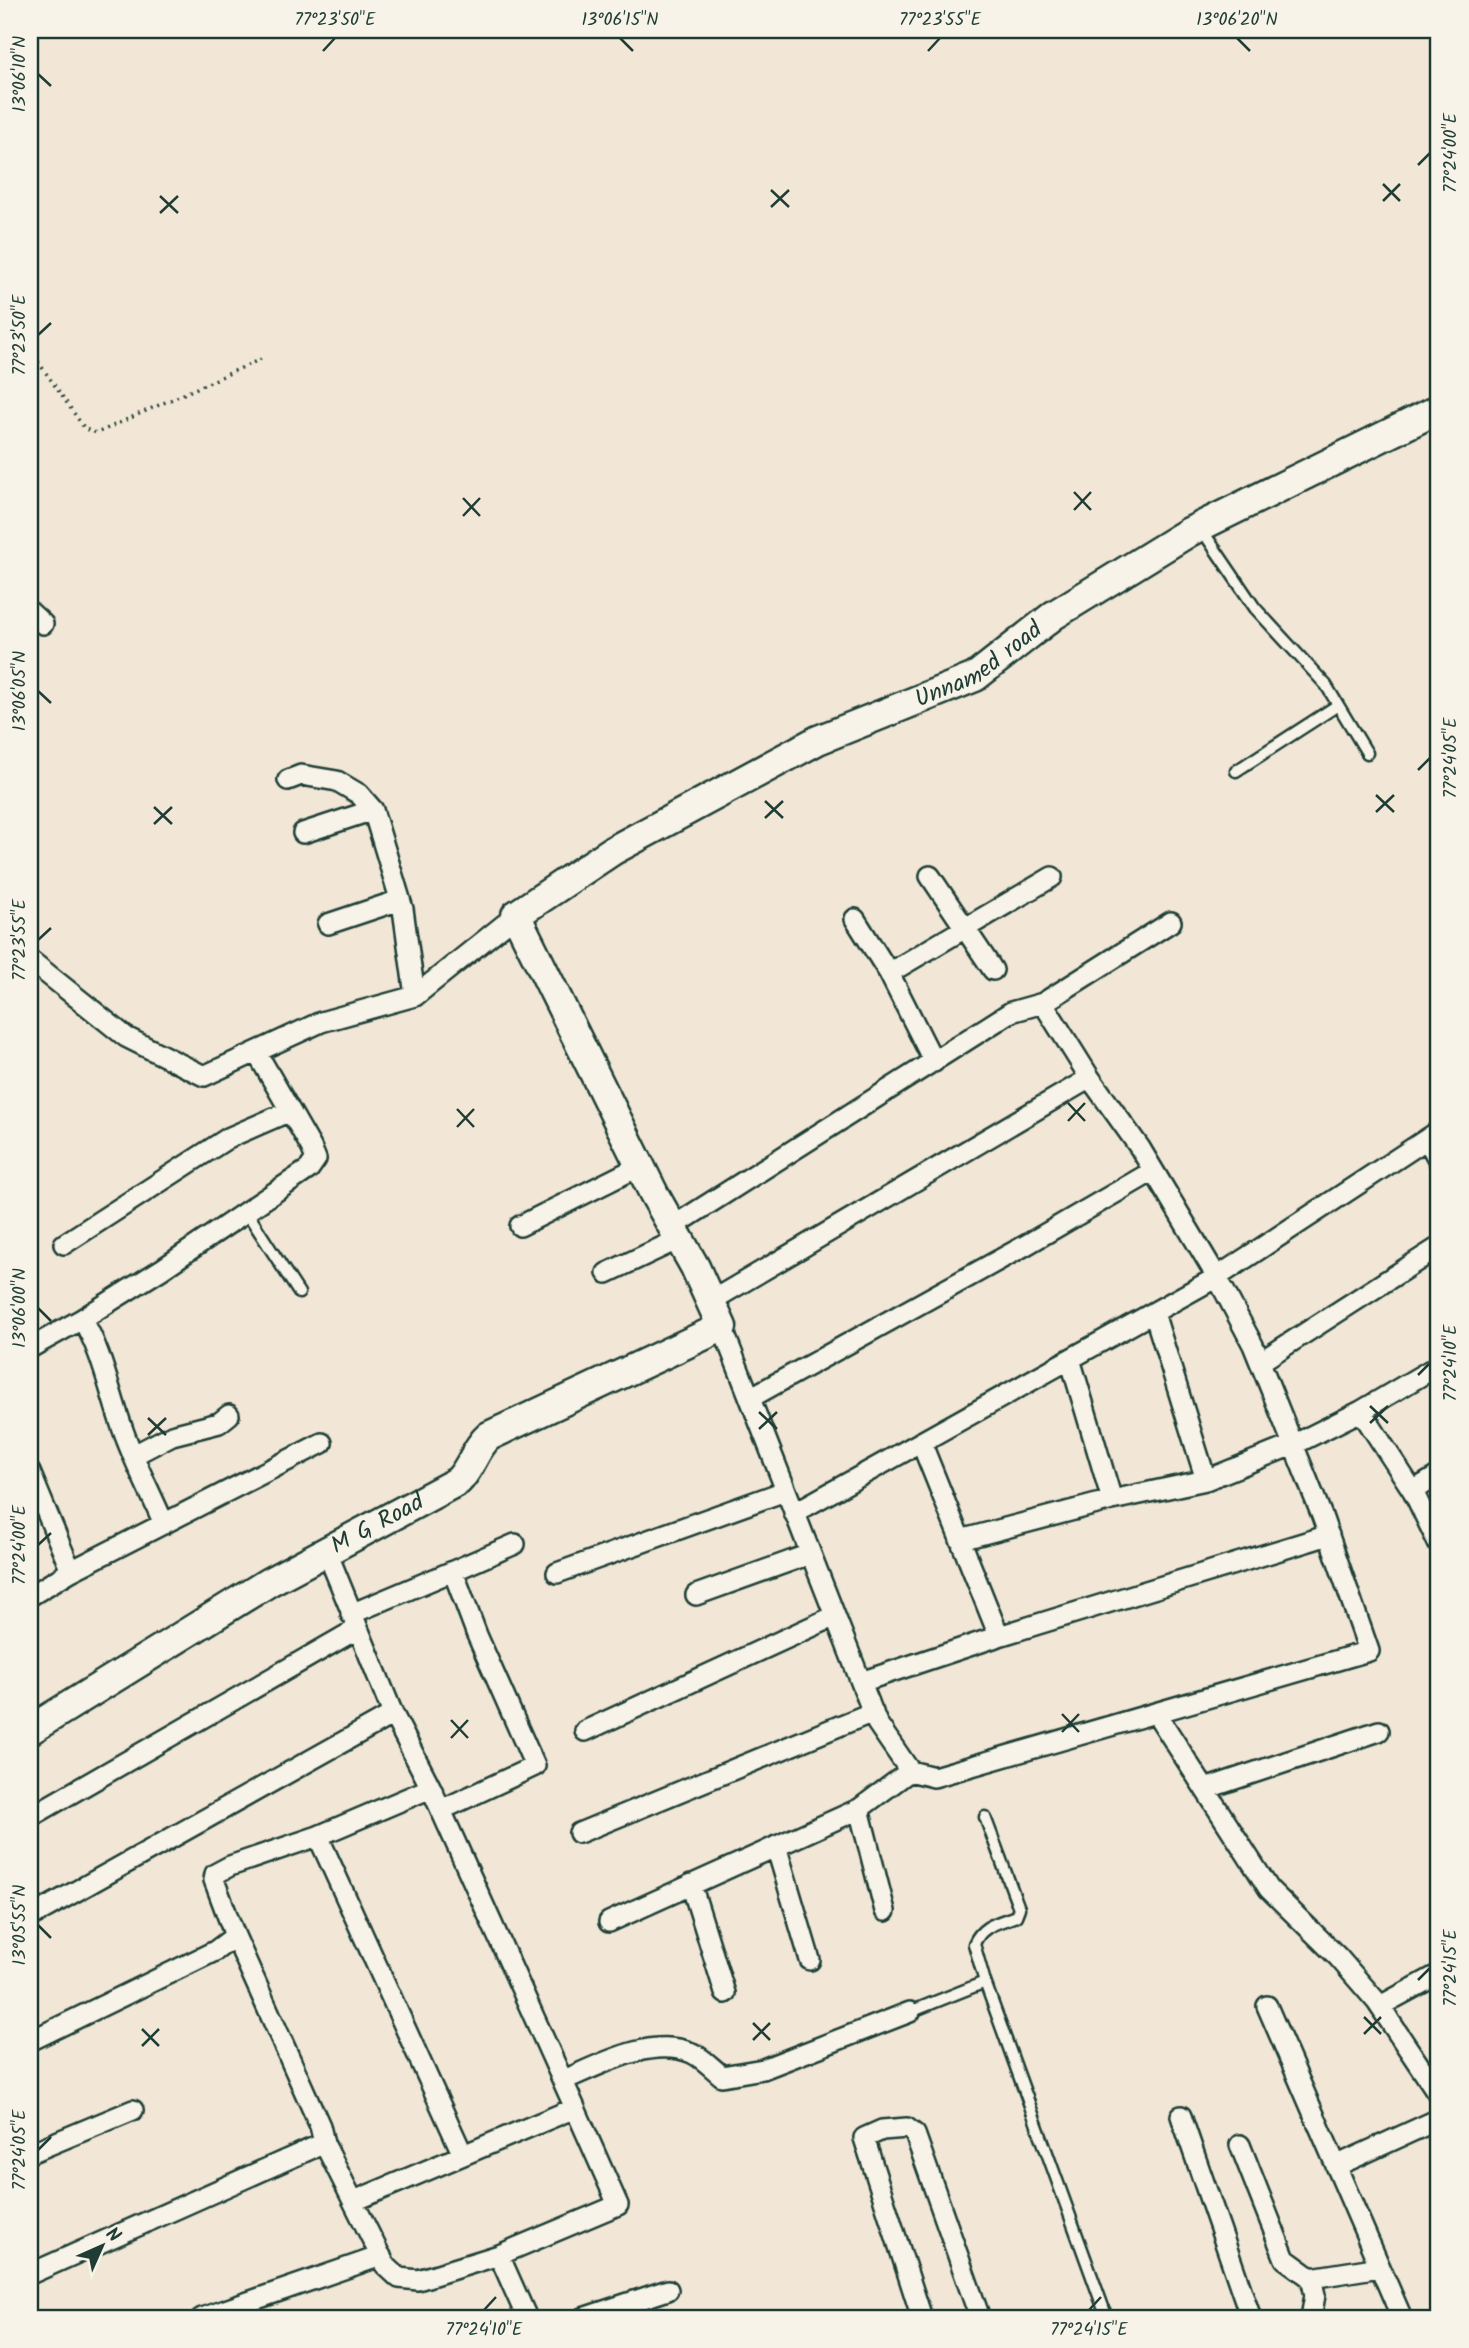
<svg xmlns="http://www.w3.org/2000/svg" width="1469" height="2348" viewBox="0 0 1469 2348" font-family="Kalam,sans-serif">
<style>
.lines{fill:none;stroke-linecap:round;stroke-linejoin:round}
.lane-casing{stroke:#1f3d34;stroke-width:15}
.street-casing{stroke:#1f3d34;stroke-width:24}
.secondary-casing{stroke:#1f3d34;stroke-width:33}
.path{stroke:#1f3d34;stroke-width:3.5;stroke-dasharray:2 5;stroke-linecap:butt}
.lane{stroke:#f7f3e8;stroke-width:10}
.street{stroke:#f7f3e8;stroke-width:19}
.secondary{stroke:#f7f3e8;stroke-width:28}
.ticks{fill:none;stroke:#1f3d34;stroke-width:2.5}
.labels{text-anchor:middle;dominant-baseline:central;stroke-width:5;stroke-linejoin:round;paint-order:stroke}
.street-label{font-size:24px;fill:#1f3d34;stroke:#f7f3e8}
.neatline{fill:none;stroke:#1f3d34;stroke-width:2.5}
.ticks-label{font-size:18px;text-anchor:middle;fill:#1f3d34}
</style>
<rect width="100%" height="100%" fill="#f2e7d7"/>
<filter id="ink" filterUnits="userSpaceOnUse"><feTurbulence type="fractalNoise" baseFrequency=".0143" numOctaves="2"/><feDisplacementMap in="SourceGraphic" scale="14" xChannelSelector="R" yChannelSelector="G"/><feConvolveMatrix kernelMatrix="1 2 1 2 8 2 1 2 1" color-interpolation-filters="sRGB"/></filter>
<g filter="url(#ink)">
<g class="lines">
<!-- lane casing -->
<g class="lane-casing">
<path id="lane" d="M 1202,530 L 1255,608 L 1326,685 L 1367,753
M 1236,771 L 1338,705
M 246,1211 L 299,1293
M 985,1817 L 1019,1908 L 1016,1916 C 998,1923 982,1925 974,1944 L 985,1982
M 910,2012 L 985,1982 L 1107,2318"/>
</g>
<!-- street casing -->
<g class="street-casing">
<path id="street" d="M 30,612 L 43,624
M 288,780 L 301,775 L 337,781 L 359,794 L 373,810 L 403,909 L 415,996
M 303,833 L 373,810
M 930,876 L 993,970
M 855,919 L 889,973 L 934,1062
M 328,924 L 400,900
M 30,960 L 126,1037 L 204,1076 L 321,1022 L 415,996 L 516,915
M 889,973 L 1052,877
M 1043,1003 L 1171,922
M 1427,1139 L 1439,1161
M 520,1226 L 640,1166
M 672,1227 L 1011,1012 L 1043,1003 L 1090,1078 L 1140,1148 L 1217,1277 L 1253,1345 L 1322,1516 L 1369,1651 L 934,1777 L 910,1771 L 877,1723 L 722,1327
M 64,1244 L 228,1138 L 290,1111
M 607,1273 L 679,1239
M 711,1301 L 1090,1078
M 1154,1313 L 1206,1480
M 82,1319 C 102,1351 110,1394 123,1430 C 134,1462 151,1493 164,1524
M 30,1348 L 82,1319 L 162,1269 L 309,1169 L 316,1159 L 311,1147 L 257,1053
M 1070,1359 L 1112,1500
M 1260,1362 L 1439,1247
M 1439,1365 L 1361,1411 L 1413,1491 L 1439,1545
M 750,1398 L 1026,1245 L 1153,1171
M 921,1442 L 999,1636
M 134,1455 L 172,1435 L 219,1423 L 229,1415
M 30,1472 L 71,1571
M 1413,1491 L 1439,1475
M 794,1513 L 1217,1277 L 1439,1131
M 960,1540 L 1112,1500 L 1206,1480 L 1295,1444 L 1361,1411
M 327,1552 L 393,1714 L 431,1788 L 575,2108 L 354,2201
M 453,1571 L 515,1544
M 557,1573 L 785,1491
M 696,1595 L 810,1554
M 30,1596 L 71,1571 L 322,1443
M 351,1614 L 453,1571 L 477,1635 L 535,1766 L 441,1810
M 861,1682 L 999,1636 L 1329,1535
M 1156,1713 L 1269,1889 L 1338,1957 L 1377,2002 L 1439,2095
M 585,1731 L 835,1616
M 431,1788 L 318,1836 L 230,1866 L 215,1874 L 214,1880 L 235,1936 L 320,2126 L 324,2143 L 385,2265 L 399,2278 L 418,2280 L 499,2255 L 527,2318
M 1205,1789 L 1379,1731
M 859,1809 L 885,1911
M 30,1817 L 357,1629
M 579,1833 L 873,1712
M 318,1836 L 463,2155
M 776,1846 L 810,1960
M 691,1884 L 725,1993
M 30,1917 L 393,1714
M 609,1922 L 859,1809 L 910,1771
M 1267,2006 L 1402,2318
M 1380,2006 L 1439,1974
M 30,2041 L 215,1951 L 235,1936
M 564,2080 C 601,2064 652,2036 692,2053 C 703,2058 713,2069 722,2076 L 763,2069 L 910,2012
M 1181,2116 L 1251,2318
M 1240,2145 L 1285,2259 L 1311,2278 L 1315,2295 L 1311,2318
M 30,2153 L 133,2110
M 1336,2166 L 1439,2119
M 499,2255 L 618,2205 L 575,2108
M 30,2274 L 324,2143
M 1311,2278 L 1380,2267
M 202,2318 L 381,2256
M 583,2318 L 668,2290
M 922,2318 L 864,2138 L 882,2130 L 907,2128 L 915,2134 L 980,2318"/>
</g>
<!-- secondary casing -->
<g class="secondary-casing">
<g id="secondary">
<path id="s1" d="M 30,1730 L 269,1582 L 458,1481 C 472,1467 475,1448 489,1436 L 722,1327 L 695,1267 L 654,1194 L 516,915 L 612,851 L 818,740 L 975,677 L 1054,615 L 1189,532 L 1439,409"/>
</g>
</g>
<!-- path -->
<path class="path" d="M 30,350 L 85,429 L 97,433 L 261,359"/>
<!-- lane -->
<use href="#lane" class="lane"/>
<!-- street -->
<use href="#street" class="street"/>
<!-- secondary -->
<use href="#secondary" class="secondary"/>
</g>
</g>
<!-- ticks -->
<path class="ticks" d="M 620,38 L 633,51M 1237,38 L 1250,51M 323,51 L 335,38M 928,51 L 940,38M 38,74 L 51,86M 1418,165 L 1430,153M 1383,184 L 1400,201M 771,190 L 789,207M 160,196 L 178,213M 1383,201 L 1400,184M 771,207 L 789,190M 160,213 L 178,196M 38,335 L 51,323M 1074,492 L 1091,510M 463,498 L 480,516M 1074,510 L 1091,492M 463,516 L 480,498M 38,691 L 51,703M 1418,770 L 1430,758M 1376,795 L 1394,812M 765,801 L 783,818M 154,807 L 172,824M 1376,812 L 1394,795M 765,818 L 783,801M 154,824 L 172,807M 38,940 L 51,928M 1068,1103 L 1085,1121M 457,1109 L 474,1127M 1068,1121 L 1085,1103M 457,1127 L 474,1109M 38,1308 L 51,1321M 1418,1375 L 1430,1363M 1370,1406 L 1388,1423M 759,1412 L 777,1429M 148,1418 L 166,1435M 1370,1423 L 1388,1406M 759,1429 L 777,1412M 148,1435 L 166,1418M 38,1545 L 51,1533M 1062,1714 L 1079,1732M 451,1720 L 468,1738M 1062,1732 L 1079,1714M 451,1738 L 468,1720M 38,1925 L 51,1938M 1418,1980 L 1430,1968M 1364,2017 L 1381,2034M 753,2023 L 770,2040M 142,2029 L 159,2046M 1364,2034 L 1381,2017M 753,2040 L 770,2023M 142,2046 L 159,2029M 38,2150 L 51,2137M 484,2310 L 496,2297M 1089,2310 L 1101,2297"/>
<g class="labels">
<!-- street labels -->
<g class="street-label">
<text stroke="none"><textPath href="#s1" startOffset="1796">Unnamed road</textPath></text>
<text stroke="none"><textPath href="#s1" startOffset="404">M G Road</textPath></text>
</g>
</g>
<!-- margin -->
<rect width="1469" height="2348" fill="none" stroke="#f7f3e8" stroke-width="77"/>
<!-- north arrow -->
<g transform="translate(102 2246) rotate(45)" stroke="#f7f3e8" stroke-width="5" paint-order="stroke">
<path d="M0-5L12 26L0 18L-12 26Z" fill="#1f3d34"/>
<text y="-10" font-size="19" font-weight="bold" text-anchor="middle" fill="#1f3d34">N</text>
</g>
<rect x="38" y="38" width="1392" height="2272" class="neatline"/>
<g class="ticks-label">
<text x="335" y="25">77°23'50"E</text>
<text x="620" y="25">13°06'15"N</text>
<text x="940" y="25">77°23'55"E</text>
<text x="1237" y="25">13°06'20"N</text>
<text transform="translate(19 74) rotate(-90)" y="6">13°06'10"N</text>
<text transform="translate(1450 153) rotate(-90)" y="6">77°24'00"E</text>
<text transform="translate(19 335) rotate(-90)" y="6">77°23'50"E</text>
<text transform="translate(19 691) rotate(-90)" y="6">13°06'05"N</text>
<text transform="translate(1450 758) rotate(-90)" y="6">77°24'05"E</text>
<text transform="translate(19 940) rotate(-90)" y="6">77°23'55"E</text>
<text transform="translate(19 1308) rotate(-90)" y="6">13°06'00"N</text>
<text transform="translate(1450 1363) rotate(-90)" y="6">77°24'10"E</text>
<text transform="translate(19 1545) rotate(-90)" y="6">77°24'00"E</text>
<text transform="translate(19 1925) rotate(-90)" y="6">13°05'55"N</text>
<text transform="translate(1450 1968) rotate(-90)" y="6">77°24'15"E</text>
<text transform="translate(19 2150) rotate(-90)" y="6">77°24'05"E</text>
<text x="484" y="2335">77°24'10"E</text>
<text x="1089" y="2335">77°24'15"E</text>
</g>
</svg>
